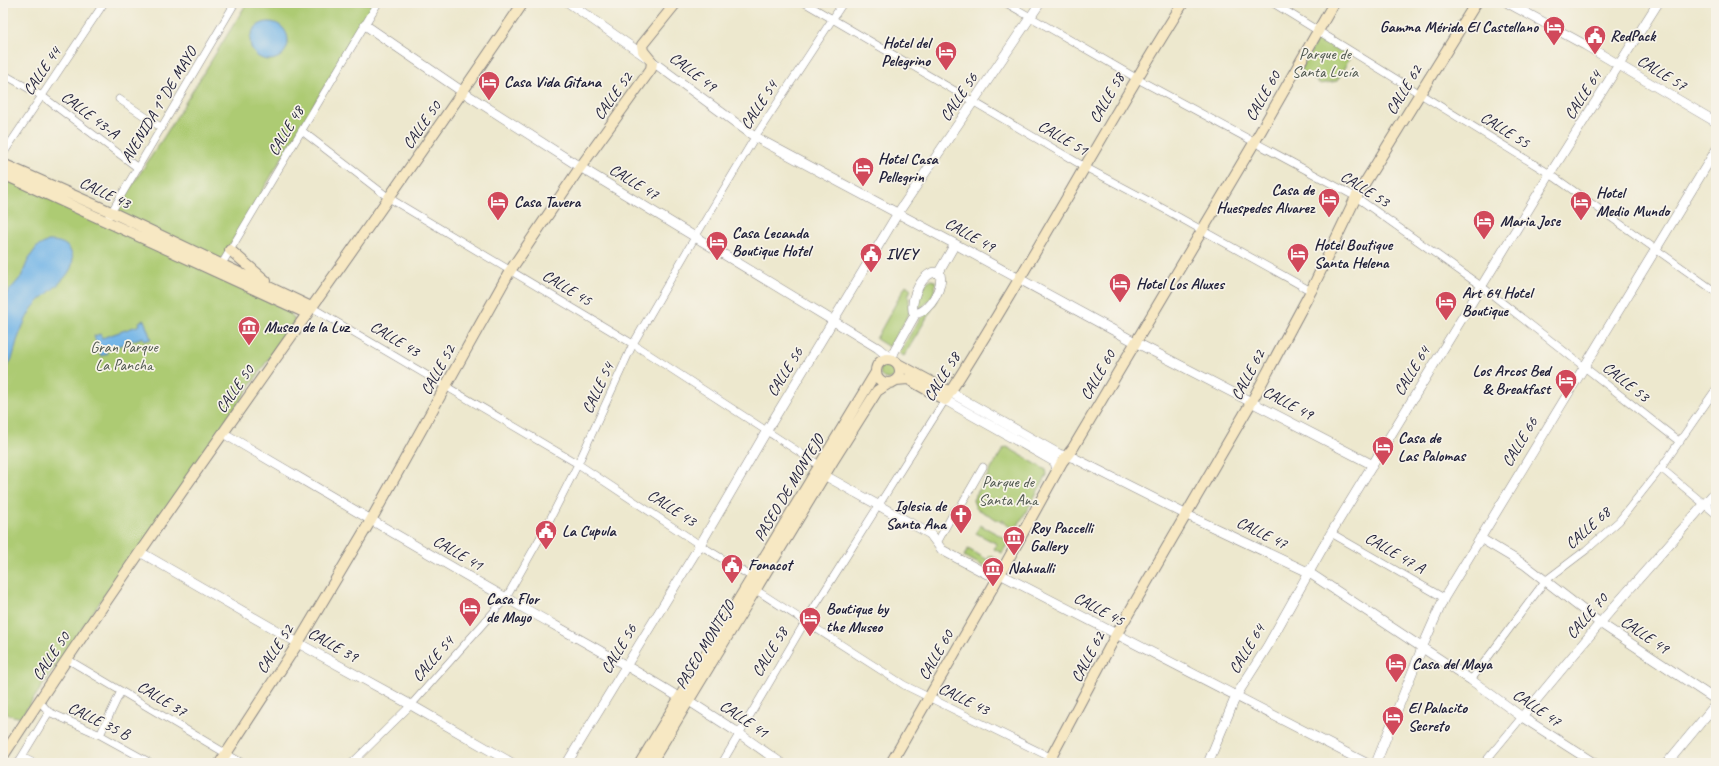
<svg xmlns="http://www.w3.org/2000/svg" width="1719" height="766" viewBox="0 0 1719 766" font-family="Caveat,sans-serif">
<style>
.green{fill:#adcb73;stroke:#687657}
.water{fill:#71b4e7;stroke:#4a6b91}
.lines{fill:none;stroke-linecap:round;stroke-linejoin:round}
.minor-casing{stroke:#888584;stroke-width:8}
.tertiary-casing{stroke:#888584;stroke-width:10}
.secondary-casing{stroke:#888584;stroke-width:12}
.minor{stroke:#fff;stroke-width:7}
.tertiary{stroke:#fff;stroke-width:9}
.secondary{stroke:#f7e8c3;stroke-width:10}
.labels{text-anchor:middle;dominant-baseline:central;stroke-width:3.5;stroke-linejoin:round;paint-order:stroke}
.poi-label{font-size:16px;font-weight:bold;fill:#22223b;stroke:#f7f3e8;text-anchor:start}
.park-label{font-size:16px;fill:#4c554c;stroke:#f7f3e8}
.street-label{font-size:16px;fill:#22223b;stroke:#f7f3e8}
</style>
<rect width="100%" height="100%" fill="#f7f3e8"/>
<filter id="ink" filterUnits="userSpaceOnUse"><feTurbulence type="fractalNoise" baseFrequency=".025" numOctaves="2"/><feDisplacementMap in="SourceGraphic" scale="8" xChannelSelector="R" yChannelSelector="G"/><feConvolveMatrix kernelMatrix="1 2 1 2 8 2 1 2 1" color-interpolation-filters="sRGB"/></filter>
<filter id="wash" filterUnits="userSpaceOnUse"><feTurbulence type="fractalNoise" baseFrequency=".012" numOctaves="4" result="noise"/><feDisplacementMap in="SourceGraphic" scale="16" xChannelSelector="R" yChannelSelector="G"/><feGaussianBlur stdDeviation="0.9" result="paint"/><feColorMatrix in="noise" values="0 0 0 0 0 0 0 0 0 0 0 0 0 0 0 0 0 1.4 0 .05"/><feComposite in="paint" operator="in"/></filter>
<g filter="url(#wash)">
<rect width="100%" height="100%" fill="#ede8ce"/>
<!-- green -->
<path class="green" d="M 247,3 L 374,3 L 213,274 L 289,311 L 295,320 L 124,571 L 122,570 L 21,717 C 14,717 7,715 3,709 L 3,177 L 106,225 L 164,137 Z
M 1321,39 L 1350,57 L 1337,81 L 1321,84 L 1300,72 L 1317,40 Z
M 930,280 L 935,281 C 938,290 929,302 922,307 L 918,307 C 915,298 922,285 930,280 Z
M 906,285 L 911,289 L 908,297 L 909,298 L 909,314 L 889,347 L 876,339 Z
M 938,299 L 904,356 L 899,353 L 919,320 Z
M880 371a8 8 0 1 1 16 0a8 8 0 1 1-16 0Z
M 1007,447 L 1046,470 L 1047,475 L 1017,527 L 1013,528 L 1004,523 L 1005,521 L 1002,520 L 1003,523 L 976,508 L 973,500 L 1003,449 Z
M 980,525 L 1007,539 L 1008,543 L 1002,553 L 994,549 L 997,544 L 976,533 Z
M 968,549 L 988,560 L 990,555 L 998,560 L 993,568 L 990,570 L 964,556 Z"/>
<!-- water -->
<path class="water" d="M250 41a19 19 0 1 1 38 0a19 19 0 1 1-38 0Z
M 48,241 C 57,241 65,242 70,250 C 84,274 42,293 31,310 C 25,320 21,330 17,341 C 13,355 14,360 3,371 L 3,298 L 21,277 L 29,258 L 37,247 Z
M 144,320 L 151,339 L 144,341 L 143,337 L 106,350 L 107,354 L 101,356 L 94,336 L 100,334 L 102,338 L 140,325 L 139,322 Z"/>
</g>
<g filter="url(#ink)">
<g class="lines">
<!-- minor casing -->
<g class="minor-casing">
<path id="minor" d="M 805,3 L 1085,167 L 1164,209 L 1311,291
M 1006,3 L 1143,82 L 1356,197 L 1481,286 L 1680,442
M 1273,3 L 1550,174 L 1716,292
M 3,74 L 42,96 L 138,168
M 119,99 L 162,128
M 302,131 L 389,198 L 633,344 L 819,465
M 3,154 L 104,3
M 109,216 L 235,3
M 220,267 L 378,3
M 311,307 L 578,464 L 700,545 L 752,577
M 1661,468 L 1716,514
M 1331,533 L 1444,598
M 937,543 L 955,510 L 960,507 L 983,467
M 756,590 L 904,685 L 1062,763
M 67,659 L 242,763
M 1471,680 L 1545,581 L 1586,550 L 1619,521 L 1661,468 L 1716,389
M 39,701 L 49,712 L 100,735 L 149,762 L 149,763
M 100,735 L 121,691
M 22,757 L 34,763
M 18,763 L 49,712
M 352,763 L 411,705 L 506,598 L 545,529 L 578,464 L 633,344 L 694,239 L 755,137 L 843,3
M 722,763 L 805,622 L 945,400
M 1484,763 L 1522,717"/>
</g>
<!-- tertiary casing -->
<g class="tertiary-casing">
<path id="tertiary" d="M 569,3 L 649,59 L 755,137 L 955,244 L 1135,342 L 1373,465
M 1508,3 L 1585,45 L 1716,122
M 365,25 L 463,92 L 580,167 L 878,348 L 891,359
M 939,272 L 955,244
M 916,313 L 913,311 C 911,298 922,270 939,272
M 916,313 C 929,313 946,284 939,272
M 892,359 L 894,352 L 916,313
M 950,392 L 1059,454 L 1074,458 L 1185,514 L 1308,572 L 1471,680 L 1522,717 L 1594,763
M 945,400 L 1055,462 L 1057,471
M 223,433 C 317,488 411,544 506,598 C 564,631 623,662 680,698
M 824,475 L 930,534 L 942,550 L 987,574 L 1000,574 L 1366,763
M 1480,538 L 1525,565 L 1600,623 L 1716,700
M 140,552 L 298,643 L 411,705 L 512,763
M 689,701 L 734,730 L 781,763
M 1522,717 L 1606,616 L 1716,491
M 567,763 L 700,545 L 766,432 L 898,213 L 1040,3
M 1208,763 L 1236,696 L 1267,647 L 1331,533 L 1550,174 L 1658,3
M 1376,763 L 1422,648 L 1444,598 L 1716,150
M 1667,763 L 1716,704"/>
</g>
<!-- secondary casing -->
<g class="secondary-casing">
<path id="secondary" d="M 3,164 L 111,212 L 311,307
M 3,174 L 306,313
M 230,250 L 266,281
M876 371a12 12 0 1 1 24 0a12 12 0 1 1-24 0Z
M 898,364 L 950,392
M 896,380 L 908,379 L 945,400 C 1029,270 1101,133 1183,3
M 3,756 C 169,500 353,256 523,3
M 220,763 L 298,643 L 371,520 L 510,271 L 579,169 L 651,69 L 652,62 L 643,51 L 642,45 L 676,3
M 640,763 L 876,372
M 651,763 L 833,461 L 877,391 L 889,383
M 891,763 L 994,585 L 1062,462 L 1073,448 L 1254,143 L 1334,3
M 1048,763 L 1116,635 L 1252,401 L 1311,291 L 1356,197 L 1476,3"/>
</g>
<!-- minor -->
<use href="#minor" class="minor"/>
<!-- tertiary -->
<use href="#tertiary" class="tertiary"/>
<!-- secondary -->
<use href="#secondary" class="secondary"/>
</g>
</g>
<!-- icons -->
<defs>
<g id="hotel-pin" transform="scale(1.15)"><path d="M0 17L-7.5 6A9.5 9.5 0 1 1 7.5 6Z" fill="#d1495b" stroke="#f7f3e8"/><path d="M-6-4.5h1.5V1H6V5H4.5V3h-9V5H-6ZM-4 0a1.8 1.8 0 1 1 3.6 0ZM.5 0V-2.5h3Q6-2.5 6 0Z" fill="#fff"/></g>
<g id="civic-pin" transform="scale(1.15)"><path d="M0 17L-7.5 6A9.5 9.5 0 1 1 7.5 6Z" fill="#d1495b" stroke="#f7f3e8"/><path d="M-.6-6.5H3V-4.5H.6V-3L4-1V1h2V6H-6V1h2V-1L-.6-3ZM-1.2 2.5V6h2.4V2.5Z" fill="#fff"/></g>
<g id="museum-pin" transform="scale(1.15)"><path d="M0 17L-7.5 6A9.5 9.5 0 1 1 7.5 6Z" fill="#d1495b" stroke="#f7f3e8"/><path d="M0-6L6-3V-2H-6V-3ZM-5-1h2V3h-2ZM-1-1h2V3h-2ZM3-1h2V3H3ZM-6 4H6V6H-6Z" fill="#fff"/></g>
<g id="church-pin" transform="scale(1.15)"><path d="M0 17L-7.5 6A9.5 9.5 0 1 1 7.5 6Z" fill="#d1495b" stroke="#f7f3e8"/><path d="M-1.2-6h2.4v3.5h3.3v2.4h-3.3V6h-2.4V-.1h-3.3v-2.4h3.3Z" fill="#fff"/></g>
</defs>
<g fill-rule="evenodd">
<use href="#hotel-pin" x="1554" y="27"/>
<use href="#civic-pin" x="1595" y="36"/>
<use href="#hotel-pin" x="946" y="52"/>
<use href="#hotel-pin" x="489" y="82"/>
<use href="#hotel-pin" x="863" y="168"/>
<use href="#hotel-pin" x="1329" y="199"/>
<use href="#hotel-pin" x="498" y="202"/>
<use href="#hotel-pin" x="1581" y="202"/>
<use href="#hotel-pin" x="1484" y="221"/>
<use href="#hotel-pin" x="717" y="242"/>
<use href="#civic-pin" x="871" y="254"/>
<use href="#hotel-pin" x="1298" y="254"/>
<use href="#hotel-pin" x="1120" y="284"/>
<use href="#hotel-pin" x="1446" y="302"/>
<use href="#museum-pin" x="249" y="327"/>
<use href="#hotel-pin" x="1566" y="380"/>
<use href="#hotel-pin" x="1383" y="447"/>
<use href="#church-pin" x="961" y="515"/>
<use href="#civic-pin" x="546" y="531"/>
<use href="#museum-pin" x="1014" y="537"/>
<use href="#civic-pin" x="732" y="565"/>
<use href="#museum-pin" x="993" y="568"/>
<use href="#hotel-pin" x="470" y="608"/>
<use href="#hotel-pin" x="810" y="618"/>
<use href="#hotel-pin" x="1396" y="664"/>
<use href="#hotel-pin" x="1393" y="717"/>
</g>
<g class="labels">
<!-- poi labels -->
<g class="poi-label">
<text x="1538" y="27" text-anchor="end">Gamma Mérida El Castellano</text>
<text x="1610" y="36">RedPack</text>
<text x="930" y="43" text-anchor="end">Hotel del<tspan x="930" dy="18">Pelegrino</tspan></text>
<text x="504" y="82">Casa Vida Gitana</text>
<text x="878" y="159">Hotel Casa<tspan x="878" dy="18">Pellegrin</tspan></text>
<text x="1314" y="190" text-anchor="end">Casa de<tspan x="1314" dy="18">Huespedes Alvarez</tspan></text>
<text x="1596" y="193">Hotel<tspan x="1596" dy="18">Medio Mundo</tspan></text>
<text x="514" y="202">Casa Tavera</text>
<text x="1500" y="221">Maria Jose</text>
<text x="732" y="233">Casa Lecanda<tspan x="732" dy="18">Boutique Hotel</tspan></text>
<text x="1314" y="245">Hotel Boutique<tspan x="1314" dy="18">Santa Helena</tspan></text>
<text x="886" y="254">IVEY</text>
<text x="1136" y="284">Hotel Los Aluxes</text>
<text x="1462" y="293">Art 64 Hotel<tspan x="1462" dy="18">Boutique</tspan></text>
<text x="264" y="327">Museo de la Luz</text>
<text x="1550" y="371" text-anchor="end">Los Arcos Bed<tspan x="1550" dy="18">&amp; Breakfast</tspan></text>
<text x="1398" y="438">Casa de<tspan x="1398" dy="18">Las Palomas</tspan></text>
<text x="946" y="506" text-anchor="end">Iglesia de<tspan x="946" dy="18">Santa Ana</tspan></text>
<text x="1030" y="528">Roy Paccelli<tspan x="1030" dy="18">Gallery</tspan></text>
<text x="562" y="531">La Cupula</text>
<text x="748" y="565">Fonacot</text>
<text x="1008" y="568">Nahualli</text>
<text x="486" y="599">Casa Flor<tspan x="486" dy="18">de Mayo</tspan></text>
<text x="826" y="609">Boutique by<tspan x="826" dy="18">the Museo</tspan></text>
<text x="1412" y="664">Casa del Maya</text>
<text x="1408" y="708">El Palacito<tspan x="1408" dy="18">Secreto</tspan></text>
</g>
<!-- park labels -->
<g class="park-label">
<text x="1325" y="54">Parque de<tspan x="1325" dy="18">Santa Lucía</tspan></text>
<text x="124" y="347">Gran Parque<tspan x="124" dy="18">La Pancha</tspan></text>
<text x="1008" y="482">Parque de<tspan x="1008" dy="18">Santa Ana</tspan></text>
</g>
<!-- street labels -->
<g class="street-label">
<text transform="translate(42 71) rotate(-56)">CALLE 44</text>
<text transform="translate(693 72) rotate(37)">CALLE 49</text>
<text transform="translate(1662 73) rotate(31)">CALLE 57</text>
<text transform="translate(1404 90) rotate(-59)">CALLE 62</text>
<text transform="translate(1583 95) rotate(-57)">CALLE 64</text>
<text transform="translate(613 96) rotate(-54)">CALLE 52</text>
<text transform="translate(1263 96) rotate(-60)">CALLE 60</text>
<text transform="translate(959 97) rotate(-56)">CALLE 56</text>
<text transform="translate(1107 98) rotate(-60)">CALLE 58</text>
<text transform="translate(159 105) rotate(-59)">AVENIDA 1° DE MAYO</text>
<text transform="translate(759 105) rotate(-57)">CALLE 54</text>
<text transform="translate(90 115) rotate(37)">CALLE 43-A</text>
<text transform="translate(422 125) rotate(-55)">CALLE 50</text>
<text transform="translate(1505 130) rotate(32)">CALLE 55</text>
<text transform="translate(286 131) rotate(-59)">CALLE 48</text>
<text transform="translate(1063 138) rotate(30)">CALLE 51</text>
<text transform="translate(634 182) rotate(31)">CALLE 47</text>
<text transform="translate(1365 189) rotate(32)">CALLE 53</text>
<text transform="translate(105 193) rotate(25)">CALLE 43</text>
<text transform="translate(970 235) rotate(29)">CALLE 49</text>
<text transform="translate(567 288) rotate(31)">CALLE 45</text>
<text transform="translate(395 339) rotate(31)">CALLE 43</text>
<text transform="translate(438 370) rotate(-61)">CALLE 52</text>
<text transform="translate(1412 371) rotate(-59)">CALLE 64</text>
<text transform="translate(785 372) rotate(-58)">CALLE 56</text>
<text transform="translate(1098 375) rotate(-60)">CALLE 60</text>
<text transform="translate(1248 375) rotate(-62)">CALLE 62</text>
<text transform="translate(942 377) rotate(-58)">CALLE 58</text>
<text transform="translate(1626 382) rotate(38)">CALLE 53</text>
<text transform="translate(598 388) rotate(-65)">CALLE 54</text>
<text transform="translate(235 389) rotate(-55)">CALLE 50</text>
<text transform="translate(1288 403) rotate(28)">CALLE 49</text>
<text transform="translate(1520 442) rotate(-59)">CALLE 66</text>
<text transform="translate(789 488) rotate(-59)">PASEO DE MONTEJO</text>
<text transform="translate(672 508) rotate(33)">CALLE 43</text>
<text transform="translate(1588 528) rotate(-42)">CALLE 68</text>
<text transform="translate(1262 533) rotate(26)">CALLE 47</text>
<text transform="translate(458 553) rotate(30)">CALLE 41</text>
<text transform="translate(1395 553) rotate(30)">CALLE 47 A</text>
<text transform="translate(1099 609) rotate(28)">CALLE 45</text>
<text transform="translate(1587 616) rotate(-49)">CALLE 70</text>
<text transform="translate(1645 635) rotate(34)">CALLE 49</text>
<text transform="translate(333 645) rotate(29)">CALLE 39</text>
<text transform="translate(705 645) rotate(-59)">PASEO MONTEJO</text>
<text transform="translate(275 649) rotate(-57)">CALLE 52</text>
<text transform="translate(619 649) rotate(-59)">CALLE 56</text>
<text transform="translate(1247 649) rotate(-59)">CALLE 64</text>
<text transform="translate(770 652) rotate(-59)">CALLE 58</text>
<text transform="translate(936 655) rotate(-60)">CALLE 60</text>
<text transform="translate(51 656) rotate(-56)">CALLE 50</text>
<text transform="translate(1088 657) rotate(-62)">CALLE 62</text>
<text transform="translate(433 659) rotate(-49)">CALLE 54</text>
<text transform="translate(162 699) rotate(31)">CALLE 37</text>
<text transform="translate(964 699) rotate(26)">CALLE 43</text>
<text transform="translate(1537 708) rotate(34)">CALLE 47</text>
<text transform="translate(744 719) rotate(34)">CALLE 41</text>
<text transform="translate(99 721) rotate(26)">CALLE 35 B</text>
</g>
</g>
<!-- margin -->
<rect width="1719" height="766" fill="none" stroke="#f7f3e8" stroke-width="16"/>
</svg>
